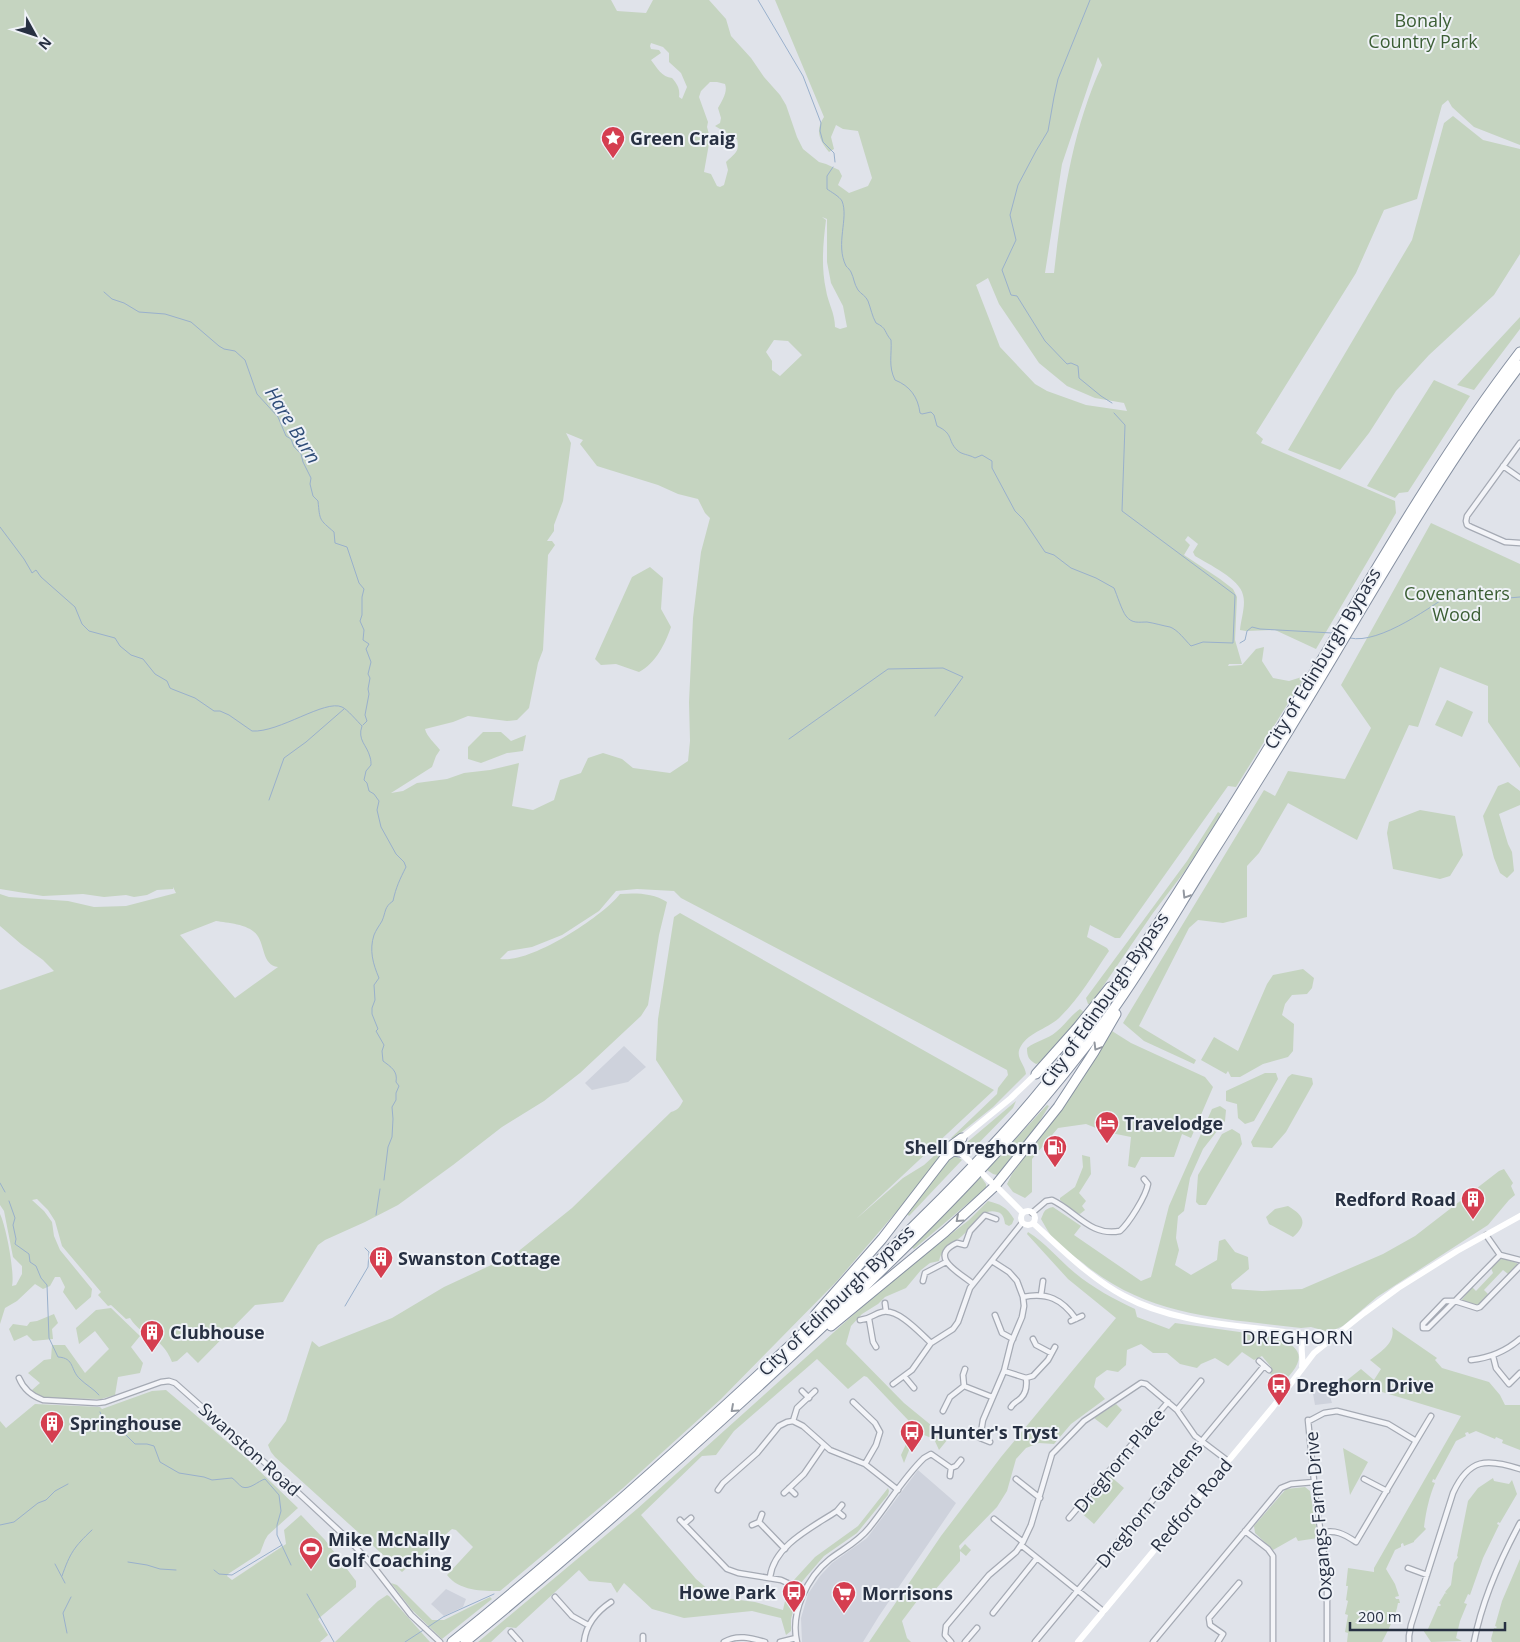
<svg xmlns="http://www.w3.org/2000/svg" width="1520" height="1642" viewBox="0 0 1520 1642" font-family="'Open Sans',sans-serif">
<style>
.built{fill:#ced2dc}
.green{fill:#c5d4c0;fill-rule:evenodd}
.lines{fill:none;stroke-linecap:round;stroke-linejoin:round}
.stream{stroke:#99b0cc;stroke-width:1}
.street-casing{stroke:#a5aab4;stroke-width:7}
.highway-casing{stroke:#8690a1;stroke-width:11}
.street{stroke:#f3f4f8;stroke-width:4.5}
.secondary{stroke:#fff;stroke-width:6}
.highway{stroke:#fff;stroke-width:9}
.secondary-bridge{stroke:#fff;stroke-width:6}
.oneway{stroke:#9398a0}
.labels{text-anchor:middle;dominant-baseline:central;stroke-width:4;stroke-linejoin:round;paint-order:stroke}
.park-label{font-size:18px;fill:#3b5e34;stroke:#eff2f7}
.poi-label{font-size:18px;font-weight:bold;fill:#273042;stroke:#eff2f7;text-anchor:start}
.street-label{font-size:18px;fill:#273042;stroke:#eff2f7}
.water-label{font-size:19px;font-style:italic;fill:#2f4d78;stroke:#eff2f7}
.neighbourhood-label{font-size:19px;letter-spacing:1px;fill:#1a2133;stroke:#eff2f7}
</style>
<rect width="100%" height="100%" fill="#e0e3ea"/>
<!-- built -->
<path class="built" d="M 624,1046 L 646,1067 L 628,1082 L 592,1090 L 585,1083 Z
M 1325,1380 L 1332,1403 L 1315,1405 L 1311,1382 Z
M 918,1470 L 956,1503 L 879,1616 L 863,1642 L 802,1642 L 801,1618 L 808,1594 L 820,1576 L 832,1563 L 867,1538 Z
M 446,1589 L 466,1599 L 463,1607 L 444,1616 L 431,1604 Z"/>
<!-- green -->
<path class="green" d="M 0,0 L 611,0 L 617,11 L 646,13 L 653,0 L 709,0 L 726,19 L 731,36 L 751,58 L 764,77 L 780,95 L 786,105 L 797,137 L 803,149 L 819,162 L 826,164 L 839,170 L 842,176 L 838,185 L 849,193 L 868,186 L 872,178 L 858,131 L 843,129 L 836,125 L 831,137 L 834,149 L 829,152 C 819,140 815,130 824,117 L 775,0 L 1520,0 L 1520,145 L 1474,127 L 1452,107 L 1448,100 L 1442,105 L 1439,116 L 1417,199 L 1384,210 L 1356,273 L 1256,433 L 1263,439 L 1261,443 L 1395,501 L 1396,513 L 1316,649 L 1275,630 L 1246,631 L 1240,630 C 1241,619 1246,605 1243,595 C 1240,579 1208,564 1195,556 L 1193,552 L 1198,544 L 1188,536 L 1185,540 L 1190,545 L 1184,555 L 1220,579 L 1233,589 L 1237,597 L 1235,640 L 1242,664 L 1229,664 L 1228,666 L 1242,665 L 1256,649 L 1264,647 L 1262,661 L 1273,678 L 1289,681 L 1305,676 L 1236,787 L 1228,786 L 1120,938 L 1115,938 L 1090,925 L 1087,937 L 1107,948 L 1109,951 C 1094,973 1080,997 1061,1016 C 1050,1028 1029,1032 1021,1046 C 1014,1057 1025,1064 1026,1074 L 993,1107 L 953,1139 L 951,1138 L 997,1094 L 998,1088 L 1008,1075 L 1007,1070 L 919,1023 L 681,898 L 674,891 L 637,889 L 616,891 L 599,911 L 562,935 L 532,947 L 508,951 L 500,959 C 530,964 602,917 620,894 C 636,893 653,893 667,902 L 659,935 L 648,1005 L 641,1016 L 580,1073 L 544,1101 L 502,1127 L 453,1165 L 398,1205 L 365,1222 L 325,1240 L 318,1245 L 283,1302 L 255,1305 L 198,1363 L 187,1352 L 177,1361 L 172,1362 C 162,1335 143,1339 130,1318 L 126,1319 L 111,1305 L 108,1306 L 98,1295 L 101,1292 L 62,1246 L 55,1221 L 48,1210 L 37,1199 L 32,1200 L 44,1211 L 52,1222 L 54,1236 L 60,1250 L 92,1289 L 91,1297 L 76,1310 L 63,1292 L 65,1287 L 60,1277 L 55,1277 L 50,1286 L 43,1289 L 35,1284 L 17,1301 L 5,1308 L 0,1324 L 0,1214 C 6,1226 15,1273 12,1286 L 16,1285 L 22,1274 L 22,1266 L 13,1257 L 4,1211 L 0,1205 L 0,990 L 54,971 L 43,960 L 21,944 L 0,926 L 0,894 L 9,897 L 68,901 L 94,907 L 126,906 L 176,893 L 173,887 L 173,889 L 157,890 L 147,895 L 134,897 L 126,895 L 104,897 L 83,894 L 43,896 L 0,889 ZM 651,43 L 663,47 L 669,53 L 669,62 L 681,73 L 687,87 L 682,99 L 679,97 C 680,89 678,85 672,78 C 662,77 657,68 651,60 L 661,53 L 659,50 L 651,49 L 650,46 ZM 1098,57 L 1102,65 C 1072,130 1062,202 1054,273 L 1045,273 L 1062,164 ZM 710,82 L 717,82 L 725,84 C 728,92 722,101 718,108 L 721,118 L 720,123 L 715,126 L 737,139 C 740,152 735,153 726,162 L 728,170 L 724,185 L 720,187 L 717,186 L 711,174 L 704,172 L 710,138 L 707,127 L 708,122 L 699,97 L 701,91 ZM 822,217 L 827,219 L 827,262 L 831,283 L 843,306 L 847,327 L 840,329 L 835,327 C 835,313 828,303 826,290 C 821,266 823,244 826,220 ZM 988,278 L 999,304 L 1039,363 L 1067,386 L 1095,398 L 1124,403 L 1127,411 L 1086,405 L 1047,391 L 1035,384 L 1000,347 L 976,285 ZM 774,340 L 788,341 L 802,355 L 780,376 L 772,370 L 772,361 L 766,352 ZM 566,433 L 583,440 L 580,444 L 597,466 L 658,485 L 678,494 L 698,499 L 705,513 L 710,518 L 701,552 L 693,618 L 689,702 L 690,741 L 688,761 L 670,773 L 633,768 L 622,759 L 603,753 L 588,758 L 581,773 L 560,780 L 554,800 L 533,810 L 512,806 L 519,763 L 490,770 L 464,773 L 447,779 L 417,783 L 403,791 L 391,793 L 432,767 L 436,756 L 440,750 C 435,743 427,737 425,729 L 453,722 L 468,716 L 507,721 L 517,720 L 529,708 L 538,663 L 543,650 L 548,555 L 555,545 L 552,541 L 547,541 L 554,531 L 554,525 L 563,501 L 571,443 ZM 216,921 C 228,923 249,924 257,935 C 265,945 262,965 278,967 L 235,998 L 180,935 Z
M 1453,116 L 1483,140 L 1520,149 L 1520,254 L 1494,295 L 1429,355 L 1396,391 L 1369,433 L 1340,470 L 1288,450 L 1412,240 L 1444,123 Z
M 1520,317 L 1520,329 L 1474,390 L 1457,385 Z
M 1434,380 L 1470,396 L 1408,492 L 1399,493 L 1395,498 L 1367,486 Z
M 1431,523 L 1520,564 L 1520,768 L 1488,722 L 1488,686 L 1440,667 L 1418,727 L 1409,725 L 1357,840 L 1288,803 L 1259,853 L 1247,866 L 1247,917 L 1223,923 L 1198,920 L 1189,928 L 1139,1026 L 1196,1060 L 1194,1064 L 1144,1041 L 1123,1023 L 1264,790 L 1275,796 L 1288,771 L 1345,779 L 1371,728 L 1341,685 Z
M 650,567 L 663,578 L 661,609 L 671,627 C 665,644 656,663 639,672 L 616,664 L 601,665 L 595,659 L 632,577 Z
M 1447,700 L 1473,712 L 1462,737 L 1435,725 Z
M 483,732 L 501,732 L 511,741 L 526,735 L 523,751 L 507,753 L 481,763 L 468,759 L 468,747 Z
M 1508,782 L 1520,791 L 1520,805 L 1499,814 L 1508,844 L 1512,852 L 1514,871 L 1507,878 L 1500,873 L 1494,858 L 1483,816 L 1498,786 Z
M 1420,810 L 1455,816 L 1463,855 L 1450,876 L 1440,879 L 1393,869 L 1387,833 L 1389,822 Z
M 1218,812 L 1221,814 L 1185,871 L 1153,913 L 1091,1004 L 1088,1004 L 1086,998 L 1187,861 Z
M 680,913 L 994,1090 L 856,1219 L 903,1178 L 924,1165 L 947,1144 L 939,1162 L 837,1281 L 721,1399 L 623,1488 L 500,1591 C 482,1591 459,1591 447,1575 L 473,1547 L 456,1530 L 452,1529 L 402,1572 L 275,1457 L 271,1452 L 268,1445 L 286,1421 L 312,1341 L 319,1347 L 392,1318 L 444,1287 L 515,1254 L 572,1208 L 671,1112 C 678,1110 680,1107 683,1101 L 656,1060 L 658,1019 L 674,917 Z
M 1303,969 L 1314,978 L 1312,988 L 1307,994 L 1292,995 L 1285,1004 L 1282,1015 L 1294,1024 L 1293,1051 L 1288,1057 L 1263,1064 L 1240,1077 L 1231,1077 L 1228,1071 L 1226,1074 L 1201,1060 L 1214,1037 L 1238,1051 L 1267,984 L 1273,975 Z
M 1080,1009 L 1084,1012 L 1042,1062 L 1036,1064 C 1029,1060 1027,1057 1027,1048 C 1036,1041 1048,1039 1056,1032 C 1065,1025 1071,1015 1080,1009 Z
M 1112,1031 L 1131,1043 L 1205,1077 L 1213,1087 L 1191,1138 L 1182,1134 L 1174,1157 L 1141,1157 L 1135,1168 L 1128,1166 L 1131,1137 L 1106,1132 L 1086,1124 L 1058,1128 L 1032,1159 L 1032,1192 L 1025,1198 L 1013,1192 L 1007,1184 L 1012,1174 L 1078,1085 Z
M 1265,1073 L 1276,1073 L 1278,1079 L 1254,1121 L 1245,1124 L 1238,1118 L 1237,1104 L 1226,1101 L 1226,1091 Z
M 1292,1074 L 1312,1078 L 1313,1084 L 1286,1132 L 1272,1148 L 1253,1147 L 1251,1142 L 1288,1077 Z
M 1016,1101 L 1013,1108 L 969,1153 L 964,1149 L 965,1144 Z
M 1047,1105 L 1049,1106 L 1033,1132 L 997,1175 L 993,1174 L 987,1170 Z
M 1220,1106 L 1226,1110 L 1225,1121 L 1203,1149 L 1190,1178 L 1184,1211 L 1178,1216 L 1176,1238 L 1179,1250 L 1175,1265 L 1191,1275 L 1217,1260 L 1219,1241 L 1225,1239 L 1235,1252 L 1248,1257 L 1249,1269 L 1231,1284 L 1232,1289 L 1262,1291 L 1302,1289 L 1383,1254 L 1415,1236 L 1499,1171 L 1504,1169 L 1513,1183 L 1511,1186 L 1515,1195 L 1509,1200 L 1488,1225 L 1377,1297 L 1343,1326 L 1329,1332 L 1311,1327 L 1301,1328 C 1221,1318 1148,1317 1083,1263 C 1073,1255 1061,1248 1053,1239 C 1049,1233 1045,1226 1041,1219 C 1044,1213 1043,1209 1053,1207 L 1081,1226 L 1074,1235 L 1141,1281 L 1151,1277 L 1169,1206 L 1212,1109 Z
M 1232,1129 L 1240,1134 L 1242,1144 L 1206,1205 L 1199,1205 L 1196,1202 L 1198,1175 L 1222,1134 Z
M 1082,1155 L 1090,1157 L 1091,1174 L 1079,1193 L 1086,1201 L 1082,1206 L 1085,1210 L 1080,1214 L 1076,1213 L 1060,1200 L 1060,1198 L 1075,1187 L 1083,1167 Z
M 952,1156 L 956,1156 L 962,1160 L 909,1216 L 907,1214 Z
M 981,1177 L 986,1184 L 986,1188 L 914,1249 L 911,1247 Z
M 988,1201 C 1000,1204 1007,1207 1014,1219 L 1012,1224 L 1009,1226 L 1005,1224 C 1004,1218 1003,1213 997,1212 C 981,1207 972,1228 962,1236 C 950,1246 944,1243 939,1261 L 930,1263 L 921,1270 L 906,1288 L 885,1297 L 878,1304 L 862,1314 L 851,1326 L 846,1344 L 904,1403 L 948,1439 L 939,1450 L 934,1439 L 924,1435 C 911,1439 909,1452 904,1463 L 901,1455 L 913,1429 L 909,1421 L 867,1377 L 864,1376 L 848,1389 L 817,1359 L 734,1431 L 716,1455 L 702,1456 L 641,1515 L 696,1579 L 717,1597 L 755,1602 L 783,1610 L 788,1588 L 795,1592 L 797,1596 L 791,1619 L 791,1631 L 786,1635 L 781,1618 L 752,1611 L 684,1618 L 652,1609 L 624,1583 L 617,1593 L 611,1583 L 589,1581 L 579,1570 L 516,1628 L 507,1627 L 491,1642 L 478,1642 L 637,1509 L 853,1315 L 906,1269 L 969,1220 Z
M 1288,1206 C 1303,1215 1309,1223 1293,1237 L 1269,1224 L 1266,1217 L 1275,1209 Z
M 1028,1232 C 1046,1243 1059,1260 1075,1273 C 1093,1288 1114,1299 1135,1309 L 1137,1317 L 1169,1329 L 1175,1323 L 1275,1337 C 1313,1351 1299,1366 1278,1388 L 1276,1386 L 1278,1380 L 1269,1373 L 1271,1367 L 1262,1356 L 1254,1360 L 1242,1352 L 1228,1366 L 1215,1358 L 1201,1364 L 1197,1368 L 1180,1364 L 1167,1353 L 1153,1353 L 1141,1344 L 1127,1350 L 1126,1365 L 1118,1372 L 1107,1370 L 1096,1378 L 1094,1387 L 1105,1399 L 1071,1424 L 1054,1444 L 1039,1443 L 1026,1448 L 1016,1459 L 1007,1491 L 997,1507 L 959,1546 L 960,1550 L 965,1544 L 971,1550 L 966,1556 L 960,1551 L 960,1561 L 928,1598 L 917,1601 L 902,1621 L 907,1638 L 911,1642 L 869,1642 L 941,1536 L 1001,1457 L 1116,1318 L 1068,1279 L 1027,1234 Z
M 1502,1258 L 1517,1263 L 1517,1265 L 1508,1274 L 1503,1270 L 1484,1290 L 1488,1294 L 1477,1306 L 1460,1302 L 1472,1287 L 1476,1291 L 1493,1273 L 1491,1268 Z
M 111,1308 L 140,1336 L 131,1347 L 143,1363 L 140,1373 L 118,1377 L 115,1395 L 101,1399 L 41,1398 L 32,1390 L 40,1383 L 28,1373 L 44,1360 L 51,1359 L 52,1345 L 65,1345 L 85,1373 L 109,1349 L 95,1331 L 79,1344 L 76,1328 L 96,1310 Z
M 54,1314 L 58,1323 L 52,1329 L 53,1339 L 33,1341 L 27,1335 L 14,1341 L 9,1329 L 13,1324 L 27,1326 L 30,1322 L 37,1321 Z
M 1392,1327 L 1437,1358 L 1435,1360 L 1442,1368 L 1489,1382 L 1500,1395 L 1505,1405 L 1520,1405 L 1520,1450 L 1502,1443 L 1503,1440 L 1496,1437 L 1495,1439 L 1476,1431 L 1469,1434 L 1468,1432 L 1465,1433 L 1466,1436 L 1456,1441 L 1435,1480 L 1433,1479 L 1432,1482 L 1435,1483 C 1429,1497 1426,1512 1424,1527 L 1426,1529 L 1414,1541 L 1414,1542 L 1404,1546 L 1403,1543 L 1401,1544 L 1401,1547 L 1395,1550 L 1386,1569 L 1395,1584 L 1399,1596 L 1395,1597 L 1396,1599 L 1399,1599 L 1400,1603 L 1398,1603 C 1396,1616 1388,1630 1382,1642 L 1347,1642 L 1348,1633 L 1345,1632 L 1348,1615 L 1345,1614 L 1348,1601 L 1346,1600 L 1348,1586 L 1346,1586 L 1348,1568 L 1374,1572 L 1374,1568 L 1461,1416 L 1346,1381 L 1361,1369 L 1374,1380 L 1381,1369 L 1370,1360 C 1381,1351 1396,1343 1392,1327 Z
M 166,1390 L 245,1457 L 298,1508 L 268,1535 L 265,1540 L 260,1553 L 228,1574 L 227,1576 L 232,1580 L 286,1544 L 284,1530 L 301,1515 L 325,1540 L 356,1581 L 356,1587 L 318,1619 L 328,1635 L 320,1642 L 0,1642 L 0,1421 L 6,1428 L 35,1404 L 100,1407 L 102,1409 L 152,1391 Z
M 1116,1404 L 1122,1410 L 1107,1428 L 1094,1418 Z
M 1343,1448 L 1368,1462 L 1350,1495 Z
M 1109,1475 L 1124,1488 L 1094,1524 L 1079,1511 Z
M 1493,1478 L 1494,1481 L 1509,1484 L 1512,1480 L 1517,1494 L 1500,1523 L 1498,1522 L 1497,1524 L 1499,1525 L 1483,1558 L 1470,1595 L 1468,1594 L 1464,1603 L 1467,1604 L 1460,1621 L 1456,1638 L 1462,1641 L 1431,1642 L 1423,1630 L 1428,1629 L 1438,1606 L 1440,1606 L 1441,1605 L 1439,1603 L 1445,1593 L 1447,1594 L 1445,1592 L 1451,1585 L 1454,1563 L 1458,1557 L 1457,1556 L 1468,1501 L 1478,1488 Z
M 1305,1487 L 1310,1491 L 1318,1538 L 1298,1541 L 1296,1537 L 1273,1550 L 1255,1533 L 1254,1526 L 1286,1489 Z
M 888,1488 L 889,1491 L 888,1495 L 857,1533 L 824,1556 L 800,1584 L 793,1581 L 815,1557 L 858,1526 Z
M 1520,1559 L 1520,1642 L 1492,1642 L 1491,1639 L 1494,1628 L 1496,1628 L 1497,1627 L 1495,1626 L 1502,1601 Z
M 391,1583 L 397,1585 L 432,1620 L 444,1620 L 490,1597 L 492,1599 L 442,1639 L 412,1610 Z
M 387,1595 L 389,1596 L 430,1642 L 335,1642 L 378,1601 Z"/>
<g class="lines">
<!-- stream -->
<path class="stream" d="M 758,0 L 803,76 L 821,123 L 820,131 L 823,142 L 834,153 L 835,162
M 1090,0 L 1058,79 L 1054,97 L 1048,131 L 1036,151 L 1018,185 L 1010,215 L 1016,240 L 1002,270 L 1011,295 L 1017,296 L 1045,341 L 1067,364 L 1071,363 L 1078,366 L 1079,378 L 1101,396 L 1112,403
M 833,167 L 827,176 L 827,189 C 831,192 839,196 842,201 C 849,218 835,244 846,266 C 848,268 850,270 851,272 C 854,278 854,284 858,290 C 861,294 866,296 868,301 C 871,309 872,316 876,323 C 887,328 884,332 891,340 C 892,355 888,366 895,380 C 910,386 918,397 920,413 L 922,414 L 931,412 L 934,415 L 937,426 C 954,434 947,440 957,450 C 962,455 968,454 975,458 L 982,455 L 992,461 L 992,468 L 1015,511 L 1023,519 L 1045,552 L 1054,555 L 1071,568 L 1096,578 L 1114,588 C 1117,595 1122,611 1126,616 C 1132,624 1139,622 1147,622 C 1154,623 1164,626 1170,627 C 1178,630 1185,640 1191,646 L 1203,642 L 1233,643 L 1235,595 L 1122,511 L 1125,425 L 1114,413
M 104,292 L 112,299 L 124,303 L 139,312 L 165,314 L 191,322 L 219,346 L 224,349 L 235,351 L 245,360 L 257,394 L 278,417 L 286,436 L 291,439 L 294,447 L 301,454 L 303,462 L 311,478 L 310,484 L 313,496 L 318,501 C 320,521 319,519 334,532 L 335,543 L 347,547 L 359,583 L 364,589 L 362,597 L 362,615 L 360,621 L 364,630 L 363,640 L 369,644 L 366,649 L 371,662 L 368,674 L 370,678 L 368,689 L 369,694 L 365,715 L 367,721 L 363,725
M 0,527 L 24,559 L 31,571 L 32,573 L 36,570 L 41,577 L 75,607 L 82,624 L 89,631 L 115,638 L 120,646 L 131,655 L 143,659 L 155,674 L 167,681 L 170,688 L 172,689 L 195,698 L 214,711 L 220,711 L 229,715 L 252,731 C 279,733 325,699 342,707 C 347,709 358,722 362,726 C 357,740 367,745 370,757 C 371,760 371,763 371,765 L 366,771 L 364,780 L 367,783 L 369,791 L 374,794 L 379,801 L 377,810 L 381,827 L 396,854 L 404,862 L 406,867 C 400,879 396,887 393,901 C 384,907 386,912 382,921 C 379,926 376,930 374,935 C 369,950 373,964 379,978 L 374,985 L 375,1000 L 372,1008 L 372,1014 L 378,1029 L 376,1031 L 384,1045 L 382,1051 L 383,1061 C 391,1067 398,1071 396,1082 L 399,1086 L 396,1093 L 396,1100 L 392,1107 L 393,1119 L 392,1137 L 388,1147 L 384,1180
M 1350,638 C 1380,645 1433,605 1458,589 L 1497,599 L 1520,597
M 1240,643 L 1245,640 L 1247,631 L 1252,627 L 1260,629 L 1332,633
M 789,739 L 888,669 L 943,668 L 963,677 L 935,716
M 269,800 L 284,758 L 306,742 L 344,709
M 0,1183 L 5,1192
M 9,1201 L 15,1218 L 13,1225 L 16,1239 L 15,1244 L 29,1254 L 30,1262 L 36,1266 L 41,1278 L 47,1285 L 49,1338 L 58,1357 C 75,1358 70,1370 80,1379 C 86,1385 94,1389 99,1395
M 376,1215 L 380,1189
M 345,1306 L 368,1267 L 369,1252 L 365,1248
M 100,1412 L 104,1422 L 125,1434 L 135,1444 L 147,1444 L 154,1446 L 160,1462 L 179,1473 L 204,1477 L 212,1480 L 232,1478 C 235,1480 239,1485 242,1487 C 250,1490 258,1481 265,1479 L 279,1495 L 281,1511 L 277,1525 L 277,1535 L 291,1565
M 0,1525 L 14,1522 L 38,1503 L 46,1500 L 55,1491 L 68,1484
M 128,1562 L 147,1565 L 160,1569 L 176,1570
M 55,1564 L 65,1583
M 214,1570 L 219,1574 L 232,1575 L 282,1545
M 62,1576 C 70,1553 74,1547 92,1530
M 307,1594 L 334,1642
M 428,1627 L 443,1617 L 494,1594
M 67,1633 L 63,1613 L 71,1597
M 405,1642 L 425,1629"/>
<!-- street casing -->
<g class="street-casing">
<path id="street" d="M 1520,443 L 1467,516 L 1466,521 L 1467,525 L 1471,527 L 1505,542 L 1520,543
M 1503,466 L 1520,478
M 1032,1213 L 1046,1201 L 1052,1200 C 1076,1211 1090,1237 1120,1231 C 1129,1223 1146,1196 1148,1184 L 1144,1179
M 1486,1235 L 1500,1255
M 923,1281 L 925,1273 L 946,1262
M 973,1284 C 962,1274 926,1257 957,1243 L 965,1245 L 970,1231 L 985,1215 L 996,1219
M 1041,1295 L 1043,1281
M 1023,1297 C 1047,1292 1062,1299 1076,1319
M 885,1303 L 886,1311
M 995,1315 L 1002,1333 L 1013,1339
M 869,1319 L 873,1342 L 876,1347
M 860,1320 C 871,1319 873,1314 882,1312 C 898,1308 920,1333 931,1343
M 1071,1321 L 1082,1316
M 1423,1328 L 1423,1324 L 1445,1301 L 1455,1301 L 1500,1255 L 1520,1260
M 1423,1328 L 1428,1328 L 1455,1301 L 1477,1308 L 1480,1307 L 1520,1266
M 1033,1339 L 1036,1345 L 1051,1353
M 1493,1356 L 1496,1368 L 1509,1384 L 1520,1373
M 1471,1360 C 1490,1358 1505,1352 1520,1339
M 1259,1361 L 1269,1370
M 1004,1371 L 1026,1378 L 1033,1376 L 1048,1360 L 1055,1347
M 904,1376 L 914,1388
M 19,1378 C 23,1388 32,1396 43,1400 L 97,1403 L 105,1402 L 161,1382 L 169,1381 L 175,1383 L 291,1486 L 348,1539 L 373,1566 L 411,1615 L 440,1642
M 893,1384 L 912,1370 L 931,1343 L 953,1329 L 958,1322 L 970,1288 L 1022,1223
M 964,1386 L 963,1375 L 965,1369
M 802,1391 L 809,1398
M 853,1402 L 875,1423 L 880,1432 L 876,1445 L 865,1464
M 1011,1407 C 1014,1402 1017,1402 1021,1398 C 1026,1393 1027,1385 1026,1378
M 1177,1410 L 1201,1381
M 943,1411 L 950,1397 L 964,1386 L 992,1397
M 1308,1420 L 1316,1501 L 1327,1575 L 1327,1642
M 793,1421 L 797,1408 L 815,1391
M 1309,1421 L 1324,1413 L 1337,1411 L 1388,1424 L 1416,1441 L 1356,1542 C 1344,1534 1335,1529 1321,1533
M 1416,1441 L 1431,1416
M 990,1442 L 980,1438 L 983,1420 L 1004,1371 L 1011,1343 L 1022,1317 L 1024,1306 L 1023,1297 L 1017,1281 L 1009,1272 L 992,1261
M 950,1476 L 951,1468
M 1016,1479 L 1040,1498
M 1364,1479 L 1387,1491
M 789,1488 L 795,1494
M 718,1490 L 723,1483 L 757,1453 L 779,1426 L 787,1422 L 793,1421 L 803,1426 L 830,1450 L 865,1464 L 898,1490
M 784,1493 L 804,1474 L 824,1445
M 837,1511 L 843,1516
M 1069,1518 L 1168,1402
M 994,1519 L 1023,1542
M 680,1520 L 727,1569 L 738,1573 L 781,1580 L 805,1591
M 759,1522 L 785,1549
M 684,1524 L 691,1518
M 752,1525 L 759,1522 L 762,1514
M 1245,1531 L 1268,1549 L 1273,1556 L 1273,1642
M 1021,1545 L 1103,1611
M 1408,1568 L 1427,1575
M 770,1577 C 774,1545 813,1527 837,1511 L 842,1505
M 555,1597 L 572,1616 L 588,1625
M 993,1613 L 1037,1558
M 511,1632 L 520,1642
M 584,1642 C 586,1624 596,1612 611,1602
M 643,1642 L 643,1636
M 724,1642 C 737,1634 751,1638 765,1642
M 780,1642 L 796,1638
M 797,1642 C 790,1613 807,1577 830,1559 C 843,1549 858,1542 869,1528 C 887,1506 903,1478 924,1458 L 931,1454 L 951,1468 L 956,1466 L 961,1460
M 951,1642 L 945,1635 L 946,1626 L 989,1575 L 1016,1552 L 1023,1542 L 1031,1525 L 1052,1454 L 1056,1450 L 1084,1421 L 1141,1383 L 1146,1384 L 1177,1410 L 1195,1436 L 1228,1461
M 965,1642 L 977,1628
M 1035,1642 L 1264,1366
M 1153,1642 L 1281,1488 L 1291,1484 L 1314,1482
M 1218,1642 L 1223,1634 L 1210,1625 L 1209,1618 L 1239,1583
M 1409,1642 L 1409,1636 L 1411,1625 L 1453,1493 C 1469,1458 1487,1458 1520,1469
M 1474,1642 C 1482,1600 1500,1560 1520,1523"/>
</g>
<!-- highway casing -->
<g class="highway-casing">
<path id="highway" d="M 1036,1074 L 1077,1028 L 1110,987
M 946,1156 L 951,1146 L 962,1138
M 815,1315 L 882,1239 L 946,1156 L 953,1151 L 960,1152
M 831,1326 L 945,1232 L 995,1186 L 1058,1107 L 1094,1052 L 1116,1014
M 452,1642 C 578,1541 697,1433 815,1322 C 858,1281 900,1240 942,1198 C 985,1154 1029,1108 1066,1058 C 1105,1006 1140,951 1175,897 C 1224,820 1272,743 1318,666 C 1382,559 1444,451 1520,352
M 465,1642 C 586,1543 703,1439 817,1332 C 921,1234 1023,1133 1107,1018 C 1140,973 1169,923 1198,876 C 1232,822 1267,767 1300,712 C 1371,595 1437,475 1520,365"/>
</g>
<!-- street -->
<use href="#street" class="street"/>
<!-- secondary -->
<path class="secondary" d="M 962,1154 L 959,1145 L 962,1138 L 1011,1098 L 1036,1074
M 994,1184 L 1023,1213
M1021 1218a7 7 0 1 1 14 0a7 7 0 1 1-14 0Z
M 1033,1223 C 1062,1249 1090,1278 1124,1296 C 1177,1325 1247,1325 1305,1335
M 1285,1334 L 1301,1344
M 1302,1366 C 1304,1355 1297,1341 1308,1334 L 1323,1336 L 1336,1332
M 1078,1642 L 1273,1407 L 1314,1353 L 1364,1313 L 1398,1288 L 1457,1251 L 1520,1216"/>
<!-- highway -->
<use href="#highway" class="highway"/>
<!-- secondary-bridge -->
<path class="secondary-bridge" d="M 962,1154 L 991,1182"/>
</g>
<!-- one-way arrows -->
<defs><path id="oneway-chevron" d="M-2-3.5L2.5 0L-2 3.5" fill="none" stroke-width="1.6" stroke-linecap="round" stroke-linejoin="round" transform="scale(1.25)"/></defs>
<g class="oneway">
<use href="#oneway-chevron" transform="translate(1186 895) rotate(122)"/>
<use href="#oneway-chevron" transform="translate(1097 1047) rotate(121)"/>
<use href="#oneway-chevron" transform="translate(959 1219) rotate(138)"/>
<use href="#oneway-chevron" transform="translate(734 1409) rotate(138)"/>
</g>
<!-- icons -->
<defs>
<g id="sight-pin" transform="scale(1.25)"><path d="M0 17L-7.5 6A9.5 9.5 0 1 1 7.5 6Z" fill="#d53e50" stroke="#eff2f7"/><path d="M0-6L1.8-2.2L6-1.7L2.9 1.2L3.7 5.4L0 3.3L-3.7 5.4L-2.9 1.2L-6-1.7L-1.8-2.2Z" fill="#fff"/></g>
<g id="hotel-pin" transform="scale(1.25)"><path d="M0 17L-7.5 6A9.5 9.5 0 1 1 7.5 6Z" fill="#d53e50" stroke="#eff2f7"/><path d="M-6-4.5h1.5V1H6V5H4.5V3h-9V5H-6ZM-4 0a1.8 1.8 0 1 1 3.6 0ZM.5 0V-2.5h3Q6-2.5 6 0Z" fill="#fff"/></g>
<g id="fuel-pin" transform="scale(1.25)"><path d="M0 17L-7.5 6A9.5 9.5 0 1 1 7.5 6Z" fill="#d53e50" stroke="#eff2f7"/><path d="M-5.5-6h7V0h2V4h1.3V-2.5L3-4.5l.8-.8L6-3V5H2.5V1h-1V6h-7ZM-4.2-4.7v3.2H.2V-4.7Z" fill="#fff"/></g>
<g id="building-pin" transform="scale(1.25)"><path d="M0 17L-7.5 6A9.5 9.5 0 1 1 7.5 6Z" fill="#d53e50" stroke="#eff2f7"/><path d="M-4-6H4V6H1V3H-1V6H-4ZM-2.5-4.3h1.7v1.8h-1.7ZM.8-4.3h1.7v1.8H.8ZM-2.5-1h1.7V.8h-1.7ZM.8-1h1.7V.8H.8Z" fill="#fff"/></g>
<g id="bus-pin" transform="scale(1.25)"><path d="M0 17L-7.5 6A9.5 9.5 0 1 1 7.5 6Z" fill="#d53e50" stroke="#eff2f7"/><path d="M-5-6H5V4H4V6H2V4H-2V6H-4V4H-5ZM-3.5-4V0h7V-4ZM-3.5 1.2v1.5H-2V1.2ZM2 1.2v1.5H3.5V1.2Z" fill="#fff"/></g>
<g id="stadium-pin" transform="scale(1.25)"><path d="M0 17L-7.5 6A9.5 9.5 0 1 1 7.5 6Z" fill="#d53e50" stroke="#eff2f7"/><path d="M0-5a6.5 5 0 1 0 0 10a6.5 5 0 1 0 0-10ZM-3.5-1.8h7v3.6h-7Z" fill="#fff"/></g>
<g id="supermarket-pin" transform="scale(1.25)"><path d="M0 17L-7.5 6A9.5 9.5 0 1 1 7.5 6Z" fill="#d53e50" stroke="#eff2f7"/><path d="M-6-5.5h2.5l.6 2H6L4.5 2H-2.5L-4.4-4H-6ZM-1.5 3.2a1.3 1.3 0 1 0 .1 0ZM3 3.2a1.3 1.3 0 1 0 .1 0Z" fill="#fff"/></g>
</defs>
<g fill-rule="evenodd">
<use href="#sight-pin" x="613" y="138"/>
<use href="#hotel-pin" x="1107" y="1123"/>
<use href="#fuel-pin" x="1055" y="1147"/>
<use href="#building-pin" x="1473" y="1199"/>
<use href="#building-pin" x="381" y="1258"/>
<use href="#building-pin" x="152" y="1332"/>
<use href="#bus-pin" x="1279" y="1385"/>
<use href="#building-pin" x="52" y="1423"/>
<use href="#bus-pin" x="912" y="1432"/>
<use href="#stadium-pin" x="311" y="1549"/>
<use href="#bus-pin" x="794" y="1592"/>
<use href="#supermarket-pin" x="844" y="1593"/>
</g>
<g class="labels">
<!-- park labels -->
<g class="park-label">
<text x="1423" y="20">Bonaly<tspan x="1423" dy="21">Country Park</tspan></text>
<text x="1457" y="593">Covenanters<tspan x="1457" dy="21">Wood</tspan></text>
</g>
<!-- poi labels -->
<g class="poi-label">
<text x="630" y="138">Green Craig</text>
<text x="1124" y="1123">Travelodge</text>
<text x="1038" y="1147" text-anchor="end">Shell Dreghorn</text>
<text x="1456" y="1199" text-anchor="end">Redford Road</text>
<text x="398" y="1258">Swanston Cottage</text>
<text x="170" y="1332">Clubhouse</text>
<text x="1296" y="1385">Dreghorn Drive</text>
<text x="70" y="1423">Springhouse</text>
<text x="930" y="1432">Hunter's Tryst</text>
<text x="328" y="1539">Mike McNally<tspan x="328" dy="21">Golf Coaching</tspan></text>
<text x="776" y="1592" text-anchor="end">Howe Park</text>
<text x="862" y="1593">Morrisons</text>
</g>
<!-- street labels -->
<g class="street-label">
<text transform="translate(1322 658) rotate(-59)">City of Edinburgh Bypass</text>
<text transform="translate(1104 999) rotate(-55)">City of Edinburgh Bypass</text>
<text transform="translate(836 1300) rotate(-44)">City of Edinburgh Bypass</text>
<text transform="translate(250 1449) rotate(42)">Swanston Road</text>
<text transform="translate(1119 1460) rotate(-50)">Dreghorn Place</text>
<text transform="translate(1149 1504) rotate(-51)">Dreghorn Gardens</text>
<text transform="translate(1191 1505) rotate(-50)">Redford Road</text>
<text transform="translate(1318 1516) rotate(-95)">Oxgangs Farm Drive</text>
</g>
<!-- water labels -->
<g class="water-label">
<text transform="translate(293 425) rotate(58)">Hare Burn</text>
</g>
<!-- neighbourhood labels -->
<g class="neighbourhood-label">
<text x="1298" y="1337">DREGHORN</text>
</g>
</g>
<!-- north arrow -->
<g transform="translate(35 35) rotate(130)" stroke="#eff2f7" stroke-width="4" paint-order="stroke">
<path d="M0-4L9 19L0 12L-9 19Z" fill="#273042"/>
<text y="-8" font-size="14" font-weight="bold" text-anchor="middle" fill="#273042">N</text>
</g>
<!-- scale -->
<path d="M1350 1622v8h155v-8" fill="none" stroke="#273042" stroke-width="2.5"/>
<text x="1358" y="1622" font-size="15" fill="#273042" stroke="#eff2f7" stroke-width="4" paint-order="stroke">200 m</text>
</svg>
